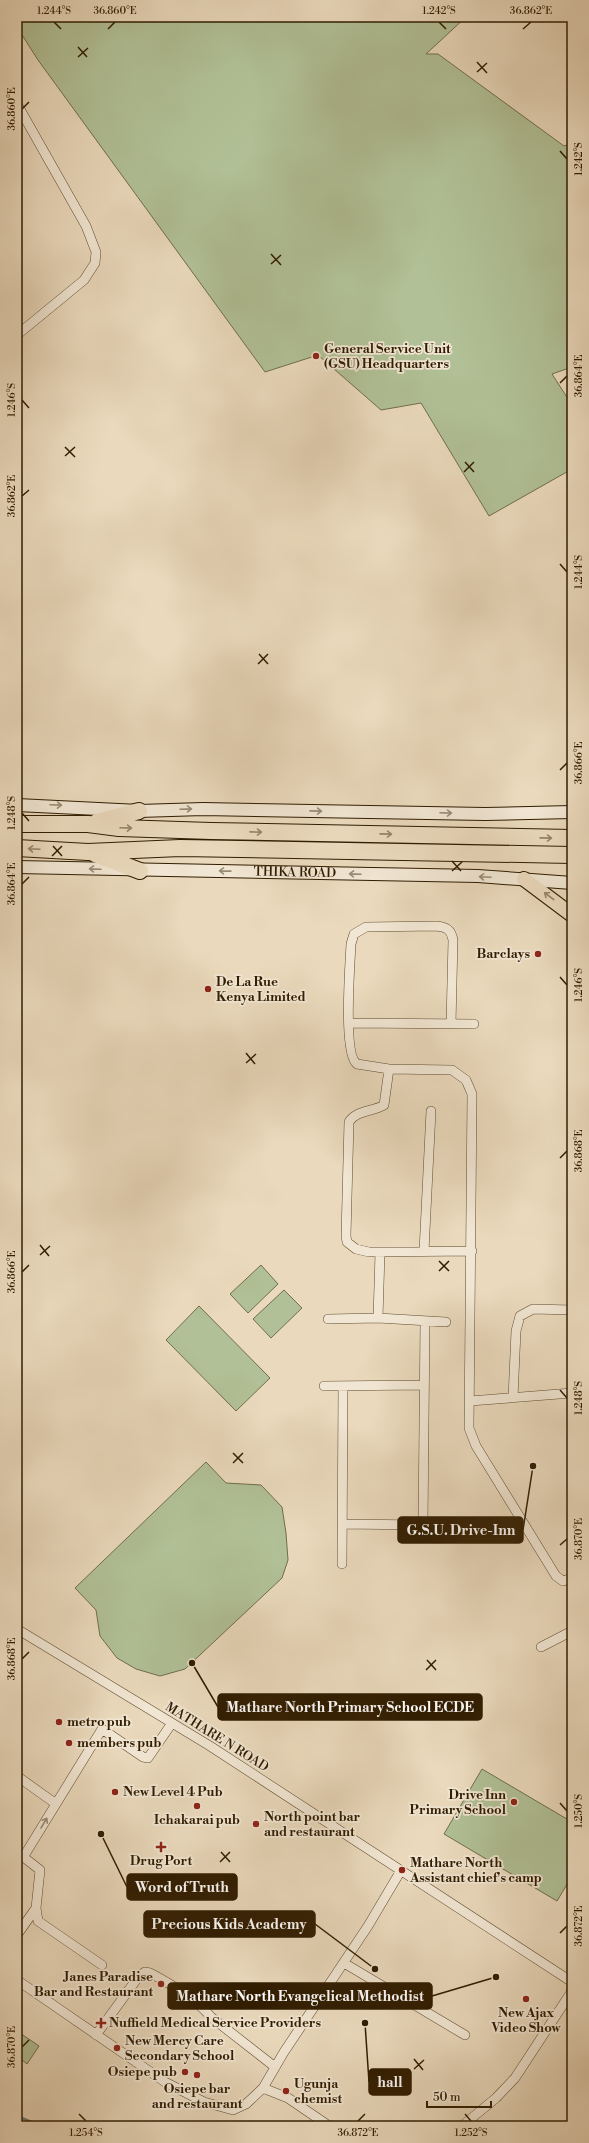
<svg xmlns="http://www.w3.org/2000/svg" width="589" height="2143" viewBox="0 0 589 2143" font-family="'Libre Bodoni',serif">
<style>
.green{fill:#b1c096;stroke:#706e4b}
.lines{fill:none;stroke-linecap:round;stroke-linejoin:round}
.stream{stroke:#717a70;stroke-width:2.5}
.street-casing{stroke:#5e4b2f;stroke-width:10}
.secondary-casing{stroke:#301c00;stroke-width:14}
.primary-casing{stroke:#301c00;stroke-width:16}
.highway-casing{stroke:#301c00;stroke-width:18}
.street{stroke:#f1e6d3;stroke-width:9}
.secondary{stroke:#f1e6d3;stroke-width:12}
.primary{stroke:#ead9bc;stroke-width:14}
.highway{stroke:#ead9bc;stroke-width:16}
.oneway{stroke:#9a8b74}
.oneway2{stroke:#968467}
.ticks{fill:none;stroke:#301c00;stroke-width:1.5}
.poi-dot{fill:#8f2418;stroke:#f1e6d3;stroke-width:1.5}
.labels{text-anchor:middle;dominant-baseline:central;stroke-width:3.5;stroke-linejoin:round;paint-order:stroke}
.poi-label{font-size:13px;font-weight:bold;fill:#301c00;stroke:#f1e6d3;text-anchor:start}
.street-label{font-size:13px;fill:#301c00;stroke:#f1e6d3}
.leader{fill:none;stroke:#301c00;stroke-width:1.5}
.callout-dot{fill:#301c00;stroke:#f1e6d3;stroke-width:1.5}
.callout{fill:#301c00;stroke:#301c00;stroke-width:1.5}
.callout-label{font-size:14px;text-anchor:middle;font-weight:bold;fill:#fff}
.neatline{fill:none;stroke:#301c00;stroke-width:1.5}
.ticks-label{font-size:10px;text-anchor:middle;fill:#301c00}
</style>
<rect width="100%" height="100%" fill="#ead9bc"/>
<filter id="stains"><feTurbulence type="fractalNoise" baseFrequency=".005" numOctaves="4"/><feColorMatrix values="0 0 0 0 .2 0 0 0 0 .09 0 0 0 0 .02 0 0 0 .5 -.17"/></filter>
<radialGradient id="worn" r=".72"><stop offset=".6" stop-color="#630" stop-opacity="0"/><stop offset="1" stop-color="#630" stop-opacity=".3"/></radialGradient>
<!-- green -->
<path class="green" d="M 17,17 L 466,17 L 426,54 L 438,54 L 564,146 L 572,143 L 572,367 L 552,374 L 572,405 L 572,469 L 489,516 L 421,403 L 381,410 L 318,355 L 265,372 L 38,60 L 17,27 Z
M 261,1265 L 278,1284 L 248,1313 L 230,1294 Z
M 284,1290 L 302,1308 L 271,1338 L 253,1319 Z
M 199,1306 L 270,1378 L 236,1411 L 166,1340 Z
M 206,1462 L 226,1483 L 261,1485 L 282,1507 L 286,1533 L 288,1560 L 282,1578 L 185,1669 L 160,1676 L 136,1669 L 117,1658 L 100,1636 L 96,1610 L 75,1588 Z
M 482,1769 L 572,1822 L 572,1876 L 557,1901 L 444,1834 Z
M 17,2031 L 39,2046 L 27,2064 L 17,2056 Z"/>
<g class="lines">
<!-- stream -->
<path class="stream" d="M 17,2116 L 41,2126"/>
<!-- street casing -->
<g class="street-casing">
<path id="street" d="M 17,104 L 86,226 L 96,252 L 95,263 L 84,280 L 17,335
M 349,1023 L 474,1024
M 451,1024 L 453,940 C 451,929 446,927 436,926 L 366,927 L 354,934 L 351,944 C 350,964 343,1055 357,1064 L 389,1069 L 452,1070 L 466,1080 L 472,1094 L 469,1428 L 476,1446 L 556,1576 L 563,1581 L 572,1578
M 389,1069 L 384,1105 C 373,1112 356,1110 349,1122 L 346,1236 L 347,1242 L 356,1249 L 369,1252 L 472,1251
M 424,1251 L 431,1111
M 378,1318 L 380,1253
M 328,1319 L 378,1318 L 446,1322
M 324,1386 L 423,1385
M 513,1398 L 516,1331 L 520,1316 L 533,1309 L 572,1310
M 470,1401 L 572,1393
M 343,1524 L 423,1525 L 425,1322
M 423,1525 L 487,1526
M 342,1564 L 343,1387
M 17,1629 L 210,1746 L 572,1982
M 541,1647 L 572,1631
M 17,1776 L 56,1804
M 17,1852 L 40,1870 L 36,1908 L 38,1921 L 102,1965
M 24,1856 L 102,1729 L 143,1757 L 148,1758 L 172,1723
M 17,1935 L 36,1908
M 344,1963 L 465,2035
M 17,1980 L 165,2082 L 204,2102 L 233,2110 L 246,2104 L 263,2088 L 284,2052 L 368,1926 L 400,1872
M 96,2035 L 139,1976 L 145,1972 L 150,1973 C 171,1984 195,1998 211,2017 L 275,2067
M 263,2088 L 288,2098 L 329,2126
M 462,2126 L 496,2098 L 515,2078 L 572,1991"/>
</g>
<!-- secondary casing -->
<g class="secondary-casing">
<g id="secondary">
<path d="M 17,805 L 139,811 L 203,809 L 485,814 L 572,812"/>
<path id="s1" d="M 17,867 L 478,876 L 572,883"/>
</g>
</g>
<!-- primary casing -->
<g class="primary-casing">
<path id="primary" d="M 524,879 L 572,915"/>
</g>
<!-- highway casing -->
<g class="highway-casing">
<path id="highway" d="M 97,822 L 139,811
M 17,824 L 88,824 L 119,828 L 211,831 L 572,838
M 17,848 L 88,852 L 180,848 L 572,855
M 95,854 L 140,871"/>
</g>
<!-- street -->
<use href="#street" class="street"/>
<!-- secondary -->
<use href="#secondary" class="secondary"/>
<!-- primary -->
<use href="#primary" class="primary"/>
<!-- highway -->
<use href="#highway" class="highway"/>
</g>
<!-- one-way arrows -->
<defs><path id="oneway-shaft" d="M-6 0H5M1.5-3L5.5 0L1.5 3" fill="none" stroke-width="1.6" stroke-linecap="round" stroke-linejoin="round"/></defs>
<g class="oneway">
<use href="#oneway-shaft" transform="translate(56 805) rotate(2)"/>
<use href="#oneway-shaft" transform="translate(186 809) rotate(-2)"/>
<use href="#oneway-shaft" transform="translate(316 811) rotate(1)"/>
<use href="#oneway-shaft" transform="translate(446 813) rotate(2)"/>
<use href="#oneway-shaft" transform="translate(95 869) rotate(-178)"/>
<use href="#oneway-shaft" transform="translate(225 871) rotate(-179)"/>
<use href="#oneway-shaft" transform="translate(355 874) rotate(-178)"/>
<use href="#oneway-shaft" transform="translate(485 877) rotate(-177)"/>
<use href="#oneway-shaft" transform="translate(44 1823) rotate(-59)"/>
</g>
<g class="oneway2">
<use href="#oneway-shaft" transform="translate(126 828) rotate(2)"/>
<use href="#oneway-shaft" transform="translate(256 832) rotate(1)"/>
<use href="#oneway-shaft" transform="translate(386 834) rotate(1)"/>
<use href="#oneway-shaft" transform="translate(546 838) rotate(1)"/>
<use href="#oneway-shaft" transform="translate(34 849) rotate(-177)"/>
<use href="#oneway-shaft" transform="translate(549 896) rotate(-143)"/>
</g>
<!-- ticks -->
<path class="ticks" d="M 54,22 L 61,29M 439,22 L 446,29M 108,29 L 115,22M 523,29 L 531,22M 78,47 L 87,57M 78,57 L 88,48M 477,62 L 487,73M 477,72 L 487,63M 22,109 L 29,102M 560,151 L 567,159M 271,254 L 281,265M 271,264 L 281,255M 560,383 L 567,376M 22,400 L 29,408M 65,447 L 75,457M 65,456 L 75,447M 465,462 L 474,472M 464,472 L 474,462M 22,496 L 29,490M 560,564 L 567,572M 259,654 L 268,664M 258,664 L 268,654M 560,770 L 567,763M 22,813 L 29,821M 53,846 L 62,856M 52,856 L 62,846M 452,861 L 461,871M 452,871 L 462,862M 22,884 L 29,877M 560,977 L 567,985M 246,1053 L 255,1064M 246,1063 L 256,1054M 560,1158 L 567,1151M 40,1245 L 49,1256M 40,1255 L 50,1246M 439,1261 L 449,1271M 439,1271 L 449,1261M 22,1272 L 29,1265M 560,1390 L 567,1398M 233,1453 L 243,1463M 233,1463 L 243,1453M 560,1545 L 567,1539M 22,1659 L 29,1652M 427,1660 L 436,1670M 426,1670 L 436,1660M 560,1803 L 567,1811M 221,1852 L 230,1862M 220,1862 L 230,1852M 560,1933 L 567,1926M 22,2047 L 29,2040M 414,2059 L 423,2070M 414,2069 L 424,2060M 79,2114 L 86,2121M 465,2114 L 471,2121M 358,2121 L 365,2114"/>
<!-- markers -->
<g class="poi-dot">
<circle cx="316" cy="356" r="4"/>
<circle cx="538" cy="954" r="4"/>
<circle cx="208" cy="989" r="4"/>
<circle cx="59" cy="1722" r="4"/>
<circle cx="69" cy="1743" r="4"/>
<circle cx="115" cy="1792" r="4"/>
<circle cx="514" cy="1802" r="4"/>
<circle cx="197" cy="1806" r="4"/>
<circle cx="256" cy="1824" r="4"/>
<path d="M159 1841h4v4h4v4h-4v4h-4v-4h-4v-4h4z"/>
<circle cx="402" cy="1870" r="4"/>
<circle cx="161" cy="1984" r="4"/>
<circle cx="526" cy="1999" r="4"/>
<path d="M99 2017h4v4h4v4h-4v4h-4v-4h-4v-4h4z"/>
<circle cx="117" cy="2048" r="4"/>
<circle cx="185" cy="2072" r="4"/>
<circle cx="197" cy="2075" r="4"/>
<circle cx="286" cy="2091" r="4"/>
</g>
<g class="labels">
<!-- poi labels -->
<g class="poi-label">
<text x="324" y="349">General Service Unit<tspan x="324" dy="15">(GSU) Headquarters</tspan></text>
<text x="530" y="954" text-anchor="end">Barclays</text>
<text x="216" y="982">De La Rue<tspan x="216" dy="15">Kenya Limited</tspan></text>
<text x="67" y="1722">metro pub</text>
<text x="77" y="1743">members pub</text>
<text x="123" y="1792">New Level 4 Pub</text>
<text x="506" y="1795" text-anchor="end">Drive Inn<tspan x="506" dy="15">Primary School</tspan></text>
<text x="264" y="1817">North point bar<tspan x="264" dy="15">and restaurant</tspan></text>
<text x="197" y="1820" text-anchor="middle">Ichakarai pub</text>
<text x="161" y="1861" text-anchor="middle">Drug Port</text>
<text x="410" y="1863">Mathare North<tspan x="410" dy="15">Assistant chief's camp</tspan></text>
<text x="153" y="1977" text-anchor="end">Janes Paradise<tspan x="153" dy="15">Bar and Restaurant</tspan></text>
<text x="526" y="2013" text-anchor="middle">New Ajax<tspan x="526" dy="15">Video Show</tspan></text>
<text x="109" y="2023">Nuffield Medical Service Providers</text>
<text x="125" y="2041">New Mercy Care<tspan x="125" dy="15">Secondary School</tspan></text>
<text x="177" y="2072" text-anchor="end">Osiepe pub</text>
<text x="294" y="2084">Ugunja<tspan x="294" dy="15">chemist</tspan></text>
<text x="197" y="2089" text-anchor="middle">Osiepe bar<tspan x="197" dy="15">and restaurant</tspan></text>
</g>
<!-- street labels -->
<g class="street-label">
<text stroke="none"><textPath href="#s1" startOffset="278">THIKA ROAD</textPath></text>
<text transform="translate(217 1737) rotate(32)">MATHARE N ROAD</text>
</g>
</g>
<!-- callouts -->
<path class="leader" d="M533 1466L523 1530M192 1663L218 1707M101 1834L127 1887M375 1969L315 1924M496 1977L432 1996M365 2023L369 2082"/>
<g class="callout-dot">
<circle cx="533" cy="1466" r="4"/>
<circle cx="192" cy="1663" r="4"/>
<circle cx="101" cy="1834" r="4"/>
<circle cx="375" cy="1969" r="4"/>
<circle cx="496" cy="1977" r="4"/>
<circle cx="365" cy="2023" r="4"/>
</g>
<g class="callout">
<rect x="398" y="1517" width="125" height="26" rx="4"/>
<rect x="218" y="1694" width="264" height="26" rx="4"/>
<rect x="127" y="1874" width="110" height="26" rx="4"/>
<rect x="144" y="1911" width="171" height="26" rx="4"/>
<rect x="168" y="1983" width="264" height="26" rx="4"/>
<rect x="369" y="2069" width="42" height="26" rx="4"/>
</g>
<g class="callout-label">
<text x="461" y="1535">G.S.U. Drive-Inn</text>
<text x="350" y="1712">Mathare North Primary School ECDE</text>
<text x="182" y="1892">Word of Truth</text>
<text x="229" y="1929">Precious Kids Academy</text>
<text x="300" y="2001">Mathare North Evangelical Methodist</text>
<text x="390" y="2087">hall</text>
</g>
<!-- margin -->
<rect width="589" height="2143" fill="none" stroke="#ead9bc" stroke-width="44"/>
<!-- scale -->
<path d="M427 2101v6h64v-6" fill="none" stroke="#301c00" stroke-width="2"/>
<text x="433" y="2101" font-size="12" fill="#301c00" stroke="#f1e6d3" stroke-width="3" paint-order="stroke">50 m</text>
<rect x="22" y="22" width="545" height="2099" class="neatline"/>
<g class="ticks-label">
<text x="54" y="14">1.244°S</text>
<text x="115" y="14">36.860°E</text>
<text x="439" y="14">1.242°S</text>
<text x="531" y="14">36.862°E</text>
<text transform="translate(11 109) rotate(-90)" y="4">36.860°E</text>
<text transform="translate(578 159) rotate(-90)" y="4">1.242°S</text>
<text transform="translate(578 376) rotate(-90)" y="4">36.864°E</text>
<text transform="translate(11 400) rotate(-90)" y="4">1.246°S</text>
<text transform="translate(11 496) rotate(-90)" y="4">36.862°E</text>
<text transform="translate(578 572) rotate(-90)" y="4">1.244°S</text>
<text transform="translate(578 763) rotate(-90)" y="4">36.866°E</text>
<text transform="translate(11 813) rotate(-90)" y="4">1.248°S</text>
<text transform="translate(11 884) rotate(-90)" y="4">36.864°E</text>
<text transform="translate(578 985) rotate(-90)" y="4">1.246°S</text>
<text transform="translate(578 1151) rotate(-90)" y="4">36.868°E</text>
<text transform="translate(11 1272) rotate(-90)" y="4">36.866°E</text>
<text transform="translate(578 1398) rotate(-90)" y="4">1.248°S</text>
<text transform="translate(578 1539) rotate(-90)" y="4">36.870°E</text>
<text transform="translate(11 1659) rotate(-90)" y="4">36.868°E</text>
<text transform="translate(578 1811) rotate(-90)" y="4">1.250°S</text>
<text transform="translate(578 1926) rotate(-90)" y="4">36.872°E</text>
<text transform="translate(11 2047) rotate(-90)" y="4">36.870°E</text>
<text x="86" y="2136">1.254°S</text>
<text x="358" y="2136">36.872°E</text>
<text x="471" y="2136">1.252°S</text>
</g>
<rect width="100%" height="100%" filter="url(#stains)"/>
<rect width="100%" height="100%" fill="url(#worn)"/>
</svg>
